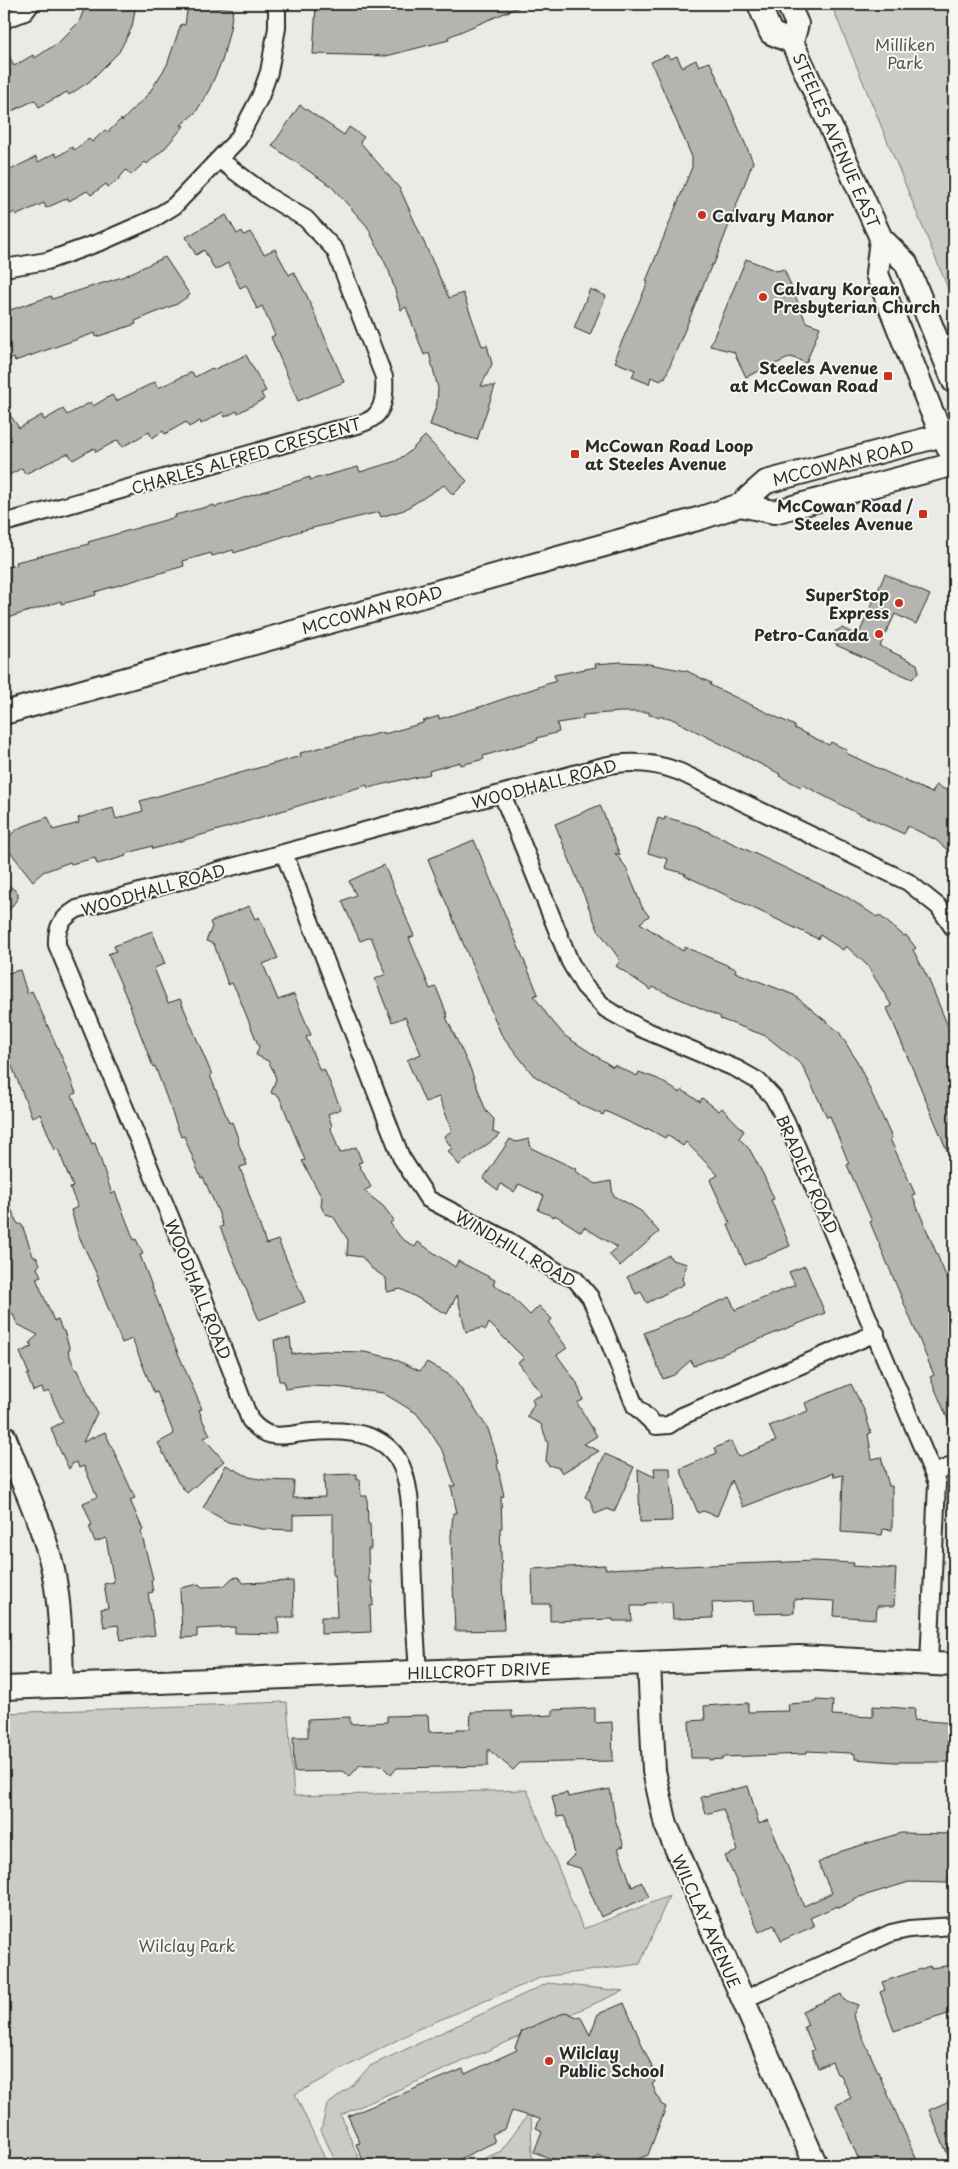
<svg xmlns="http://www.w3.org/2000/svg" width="958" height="2169" viewBox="0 0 958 2169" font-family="'Playpen Sans',sans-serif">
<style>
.green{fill:#cacac7;stroke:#7a7a79}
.building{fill:#b4b4b1;stroke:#2b2b2b}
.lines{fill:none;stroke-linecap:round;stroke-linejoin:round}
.street-casing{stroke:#2b2b2b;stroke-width:20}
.secondary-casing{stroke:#2b2b2b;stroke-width:26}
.street{stroke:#f6f6f2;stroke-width:16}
.secondary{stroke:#f6f6f2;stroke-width:22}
.poi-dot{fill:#c8321e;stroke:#f6f6f2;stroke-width:2}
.labels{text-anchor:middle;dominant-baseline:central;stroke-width:4;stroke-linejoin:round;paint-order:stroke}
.park-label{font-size:16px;fill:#535352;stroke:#f6f6f2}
.street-label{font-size:16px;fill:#2b2b2b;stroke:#f6f6f2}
.poi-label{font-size:16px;font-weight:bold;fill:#2b2b2b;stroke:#f6f6f2;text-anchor:start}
</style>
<rect width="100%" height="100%" fill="#eaeae6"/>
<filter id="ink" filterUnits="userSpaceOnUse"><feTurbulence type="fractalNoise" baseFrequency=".02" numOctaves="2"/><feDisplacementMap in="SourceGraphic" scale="10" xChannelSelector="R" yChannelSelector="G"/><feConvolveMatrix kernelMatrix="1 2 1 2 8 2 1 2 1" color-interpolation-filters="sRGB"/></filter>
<g filter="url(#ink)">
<!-- green -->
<path class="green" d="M 831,4 L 954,4 L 954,303 Z
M 287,1702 L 294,1796 L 527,1790 L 583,1929 L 669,1896 L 640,1964 L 542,1977 L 418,2029 L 295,2094 L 328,2165 L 4,2165 L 4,2159 L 6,2158 L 4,2152 L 4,1713 Z
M 548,1983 L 623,1991 L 341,2115 L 361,2165 L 337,2165 L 321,2130 L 327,2105 L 353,2085 L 370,2066 Z
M 531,2111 L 532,2158 L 546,2165 L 470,2165 L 501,2151 Z"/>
<!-- building -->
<path class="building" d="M 86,4 L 136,4 L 132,27 L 119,52 L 90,81 L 69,95 L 67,92 L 39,107 L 35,100 L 12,111 L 4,94 L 4,45 L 14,66 L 33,55 L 35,58 L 59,42 L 79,22 Z
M 188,4 L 233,9 L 230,29 L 222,61 L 209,90 L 196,112 L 181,125 L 184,126 L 165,148 L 147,164 L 145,162 L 131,175 L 126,170 L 117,181 L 108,187 L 106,184 L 91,195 L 87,191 L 69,201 L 68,198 L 46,208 L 44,203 L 17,215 L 15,212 L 4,217 L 4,173 L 36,157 L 38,162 L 55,153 L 57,157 L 72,147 L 74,150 L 89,139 L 92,142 L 105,130 L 108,132 L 121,119 L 122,121 L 149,93 L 167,65 L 181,24 L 185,25 Z
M 316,4 L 394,7 L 393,4 L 526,4 L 448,37 L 449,40 L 386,56 L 313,54 Z
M 667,55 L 670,59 L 677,56 L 682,67 L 696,60 L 699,66 L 709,62 L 712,66 L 753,162 L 714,264 L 712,264 L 665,378 L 663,377 L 661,381 L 651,377 L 649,384 L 632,377 L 635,370 L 615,362 L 617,358 L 615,357 L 648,282 L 646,281 L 692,167 L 692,157 L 651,62 Z
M 300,105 L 344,135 L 349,127 L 364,137 L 360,142 L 400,189 L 449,298 L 463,293 L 482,346 L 487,345 L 492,364 L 481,386 L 495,386 L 477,440 L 430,425 L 437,403 L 438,388 L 429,353 L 424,355 L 406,307 L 401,310 L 389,271 L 367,226 L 331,186 L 272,146 Z
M 226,215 L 237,234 L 242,231 L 244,235 L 250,232 L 264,254 L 275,249 L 289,275 L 294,272 L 307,296 L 344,382 L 298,401 L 271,337 L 275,335 L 262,306 L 257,309 L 246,285 L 240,288 L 228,263 L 215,270 L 204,250 L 196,255 L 186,237 Z
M 165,257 L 190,295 L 177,304 L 135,321 L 136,324 L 96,337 L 95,333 L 15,361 L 14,358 L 4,361 L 4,312 L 51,296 L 52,299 L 122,277 Z
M 746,259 L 777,271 L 784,269 L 806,322 L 820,327 L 806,363 L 791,357 L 746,377 L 734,352 L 710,346 Z
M 590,289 L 606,296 L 590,335 L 574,328 Z
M 246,355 L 266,391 L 261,393 L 264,399 L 238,413 L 237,411 L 225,417 L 223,412 L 201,424 L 200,421 L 189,427 L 186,422 L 165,434 L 163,431 L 152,438 L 149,432 L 122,447 L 118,440 L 96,452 L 94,448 L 73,460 L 69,454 L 66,454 L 25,474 L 22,468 L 4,478 L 4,406 L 19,428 L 42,415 L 44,420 L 63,409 L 67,415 L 91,402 L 93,406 L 112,395 L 116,401 L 155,382 L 158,388 L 192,372 L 195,377 L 212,368 L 213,370 Z
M 425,436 L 467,481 L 453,495 L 444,485 L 404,510 L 381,517 L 379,512 L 300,531 L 234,553 L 233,550 L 212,556 L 211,553 L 183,561 L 184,566 L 95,592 L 96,595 L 61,604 L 61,601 L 4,619 L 4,568 L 17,565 L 16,562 L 89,544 L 88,542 L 176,517 L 175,515 L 214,505 L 215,507 L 310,477 L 310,480 L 358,467 L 360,472 L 396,461 L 408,453 Z
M 885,574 L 930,595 L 916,624 L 895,614 L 880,646 L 917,664 L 919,672 L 912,679 L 836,645 L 832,640 L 834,632 L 842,628 L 858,636 Z
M 621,662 L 643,663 L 687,671 L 711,683 L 710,685 L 795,726 L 794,728 L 829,745 L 831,742 L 847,750 L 846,753 L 886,772 L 932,793 L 936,785 L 954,794 L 954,856 L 936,840 L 908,826 L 904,834 L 853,811 L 803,785 L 801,787 L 779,776 L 780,774 L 670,718 L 649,715 L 649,712 L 620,712 L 583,715 L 583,719 L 557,723 L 559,732 L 537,738 L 538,740 L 483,756 L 484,759 L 461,765 L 460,762 L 429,771 L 430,774 L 405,780 L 405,779 L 368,788 L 367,785 L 222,829 L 153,849 L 152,846 L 125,854 L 126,856 L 109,861 L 97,864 L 95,858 L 71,864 L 70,862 L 43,872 L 33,881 L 4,844 L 4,840 L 19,828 L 48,817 L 53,830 L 79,823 L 78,818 L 113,808 L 116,819 L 143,811 L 140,801 L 301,756 L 300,753 L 319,748 L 384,732 L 384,734 L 423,723 L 423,721 L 439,716 L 439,719 L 483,706 L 556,681 L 554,675 L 596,667 L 595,664 Z
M 600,805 L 620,855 L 615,853 L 626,867 L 642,907 L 649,916 L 640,923 L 683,951 L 685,947 L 736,969 L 735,972 L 794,995 L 839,1032 L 857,1061 L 892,1138 L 890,1139 L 915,1194 L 912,1195 L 954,1295 L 954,1434 L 930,1377 L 934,1375 L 870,1222 L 872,1221 L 847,1165 L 849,1164 L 830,1116 L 827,1117 L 802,1065 L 766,1036 L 720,1019 L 721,1017 L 653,987 L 651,990 L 616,966 L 620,961 L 618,957 L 598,930 L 555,824 Z
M 665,817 L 696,826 L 847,897 L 877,917 L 879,915 L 904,936 L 906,935 L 916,948 L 913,950 L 928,978 L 954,1041 L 954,1167 L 887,1008 L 892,1006 L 867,965 L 846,946 L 843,950 L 820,935 L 818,939 L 684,875 L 686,874 L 665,868 L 668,859 L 648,853 L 658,818 L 664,820 Z
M 474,840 L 538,994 L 534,996 L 548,1016 L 565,1036 L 613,1067 L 614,1065 L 637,1076 L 639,1072 L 658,1079 L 680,1093 L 682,1090 L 700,1102 L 702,1098 L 719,1111 L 722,1108 L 744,1131 L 739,1138 L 750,1150 L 764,1176 L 774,1199 L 771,1200 L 790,1246 L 745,1265 L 728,1225 L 730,1224 L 710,1180 L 718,1175 L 686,1142 L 683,1146 L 667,1135 L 665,1138 L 647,1128 L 646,1130 L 605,1111 L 603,1115 L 581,1105 L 533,1075 L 501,1034 L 428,859 Z
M 384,865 L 414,936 L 409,938 L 430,989 L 436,987 L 448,1017 L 446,1017 L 470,1068 L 486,1111 L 494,1119 L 493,1132 L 500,1135 L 459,1165 L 448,1151 L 452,1148 L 444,1137 L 452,1130 L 439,1097 L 425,1102 L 407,1060 L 421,1054 L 405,1017 L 392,1022 L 375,979 L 386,974 L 371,937 L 360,941 L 342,901 L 356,895 L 349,881 Z
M 4,881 L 18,893 L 18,898 L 4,917 Z
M 249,906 L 255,919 L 259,917 L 278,958 L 263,964 L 278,1000 L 294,994 L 311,1035 L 306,1037 L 320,1071 L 324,1069 L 341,1109 L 328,1114 L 332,1126 L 331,1129 L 340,1153 L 356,1147 L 362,1162 L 358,1163 L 371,1187 L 364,1191 L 383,1206 L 394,1220 L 390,1223 L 401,1238 L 415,1247 L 418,1242 L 455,1267 L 458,1261 L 495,1280 L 493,1285 L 509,1294 L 530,1315 L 539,1306 L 552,1319 L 549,1323 L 567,1348 L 557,1355 L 577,1383 L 583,1400 L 577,1403 L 597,1436 L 584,1444 L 599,1451 L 562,1473 L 559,1468 L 548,1465 L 546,1460 L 548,1444 L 541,1424 L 527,1417 L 534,1404 L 532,1399 L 542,1395 L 518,1362 L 524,1358 L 489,1323 L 486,1330 L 482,1328 L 466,1332 L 457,1295 L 447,1314 L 401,1289 L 387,1292 L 386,1278 L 371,1268 L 362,1257 L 347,1255 L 348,1240 L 333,1216 L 325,1214 L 321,1206 L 322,1198 L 302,1161 L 305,1160 L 279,1096 L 271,1093 L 276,1079 L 273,1070 L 268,1061 L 256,1055 L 259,1047 L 237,992 L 232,983 L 228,985 L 214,944 L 206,941 L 212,927 L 210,922 Z
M 152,931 L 165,964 L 154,968 L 168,1003 L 180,999 L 212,1075 L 210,1075 L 229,1123 L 232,1122 L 239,1141 L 238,1142 L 247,1165 L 240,1167 L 266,1244 L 278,1240 L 305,1302 L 259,1320 L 220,1227 L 223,1226 L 218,1211 L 203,1177 L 201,1178 L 184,1136 L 181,1137 L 155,1066 L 153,1067 L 128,1001 L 108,954 L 116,951 L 114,946 Z
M 20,970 L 27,993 L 32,991 L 63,1060 L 76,1093 L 72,1095 L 92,1144 L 95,1143 L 112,1194 L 115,1192 L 134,1240 L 136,1239 L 143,1254 L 140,1255 L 172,1339 L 202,1409 L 199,1410 L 201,1415 L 200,1415 L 210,1435 L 204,1438 L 224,1461 L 187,1493 L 178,1482 L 158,1443 L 174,1434 L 157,1392 L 154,1393 L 132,1339 L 122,1343 L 97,1280 L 99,1279 L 78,1234 L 71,1210 L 78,1207 L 70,1188 L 73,1187 L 58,1149 L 55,1150 L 40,1114 L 32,1117 L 4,1046 L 4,974 Z
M 510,1139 L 516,1142 L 529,1139 L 531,1148 L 576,1169 L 575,1171 L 596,1184 L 611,1181 L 613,1195 L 641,1211 L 659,1232 L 620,1266 L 609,1254 L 617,1247 L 584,1227 L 581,1232 L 555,1215 L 554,1217 L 538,1210 L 544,1196 L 519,1184 L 514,1192 L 501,1184 L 498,1190 L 483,1179 Z
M 4,1191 L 17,1223 L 22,1225 L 33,1256 L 37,1258 L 40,1264 L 37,1268 L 41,1276 L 36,1278 L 54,1321 L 58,1320 L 62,1330 L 64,1331 L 70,1350 L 68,1351 L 75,1369 L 78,1370 L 97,1413 L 83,1442 L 105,1432 L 135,1498 L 130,1500 L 143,1530 L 141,1532 L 153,1579 L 151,1581 L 153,1592 L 148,1593 L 155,1635 L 121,1640 L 118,1625 L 104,1627 L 101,1609 L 108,1608 L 104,1584 L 114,1582 L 106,1538 L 95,1542 L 89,1526 L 92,1525 L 83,1503 L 97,1497 L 84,1466 L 79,1468 L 77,1462 L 72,1464 L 69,1469 L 57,1444 L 51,1428 L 63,1422 L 49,1391 L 44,1393 L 42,1388 L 33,1391 L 27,1375 L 29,1374 L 20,1352 L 32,1347 L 30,1342 L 38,1335 L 17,1324 L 13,1314 L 4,1318 Z
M 669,1255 L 672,1260 L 687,1264 L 682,1279 L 684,1284 L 647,1303 L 641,1292 L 636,1294 L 627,1277 Z
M 805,1266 L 825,1313 L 693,1366 L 691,1360 L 674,1375 L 663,1379 L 644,1333 L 730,1297 L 735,1310 L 795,1285 L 789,1272 Z
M 290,1338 L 292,1354 L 322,1351 L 364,1352 L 392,1358 L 420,1371 L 427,1362 L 451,1376 L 470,1401 L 488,1429 L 499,1463 L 497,1464 L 504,1496 L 501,1497 L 502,1528 L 500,1528 L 504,1630 L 455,1631 L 451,1537 L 453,1513 L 457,1513 L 451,1486 L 455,1486 L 444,1453 L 427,1427 L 416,1413 L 383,1393 L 337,1387 L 307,1386 L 285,1389 L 284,1381 L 279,1381 L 274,1340 Z
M 851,1384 L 865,1412 L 871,1433 L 868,1434 L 872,1459 L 881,1457 L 889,1486 L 892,1486 L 892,1530 L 883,1529 L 882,1535 L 841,1532 L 843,1475 L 834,1477 L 833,1473 L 743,1507 L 732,1480 L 717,1516 L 703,1511 L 698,1513 L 680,1469 L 717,1453 L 715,1448 L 731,1441 L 738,1457 L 776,1441 L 769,1426 L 808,1411 L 805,1403 Z
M 605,1454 L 634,1467 L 614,1512 L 608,1509 L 595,1514 L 590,1500 L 585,1497 Z
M 226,1465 L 249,1477 L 265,1480 L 294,1481 L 293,1498 L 325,1497 L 324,1475 L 357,1474 L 357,1480 L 360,1479 L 361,1496 L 367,1496 L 368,1524 L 370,1524 L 371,1549 L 368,1549 L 369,1581 L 372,1581 L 373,1606 L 370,1606 L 371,1632 L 321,1634 L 321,1617 L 337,1617 L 335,1575 L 333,1575 L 333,1514 L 293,1515 L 293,1530 L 262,1529 L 228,1522 L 203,1508 Z
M 654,1468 L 670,1468 L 672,1521 L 640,1522 L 638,1469 L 655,1477 Z
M 815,1561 L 854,1563 L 853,1566 L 896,1569 L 894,1606 L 877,1606 L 876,1619 L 834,1616 L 835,1601 L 794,1599 L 794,1613 L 754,1614 L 753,1601 L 712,1603 L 713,1618 L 673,1619 L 672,1602 L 647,1603 L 644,1606 L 631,1606 L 632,1621 L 613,1621 L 613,1619 L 550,1621 L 550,1604 L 533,1604 L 532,1569 L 605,1565 L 605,1569 Z
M 238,1577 L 243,1583 L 293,1581 L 294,1617 L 278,1617 L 279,1634 L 235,1633 L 235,1627 L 197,1629 L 197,1637 L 182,1638 L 180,1588 L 199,1584 L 202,1587 L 224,1586 L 232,1578 Z
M 816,1700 L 833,1701 L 832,1715 L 873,1717 L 873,1706 L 915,1709 L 914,1720 L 954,1723 L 954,1762 L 895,1762 L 855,1759 L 855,1754 L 850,1753 L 807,1751 L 807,1754 L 723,1757 L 723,1759 L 709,1760 L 709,1758 L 691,1758 L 689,1721 L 705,1720 L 704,1706 L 748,1703 L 748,1712 L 789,1711 L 788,1704 L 816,1702 Z
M 595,1708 L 595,1723 L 612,1722 L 613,1761 L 520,1763 L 513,1770 L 488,1749 L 488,1766 L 397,1768 L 391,1775 L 381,1765 L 360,1765 L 350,1776 L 343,1771 L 294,1772 L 293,1737 L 308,1737 L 308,1719 L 350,1717 L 350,1724 L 387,1722 L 387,1716 L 428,1715 L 429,1732 L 457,1731 L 457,1729 L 470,1729 L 471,1712 L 512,1711 L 512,1717 L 553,1715 L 553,1710 Z
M 748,1786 L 759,1824 L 768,1820 L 804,1906 L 832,1893 L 818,1863 L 842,1851 L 901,1833 L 954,1834 L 954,1876 L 948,1876 L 948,1883 L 909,1882 L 853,1899 L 853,1901 L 838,1908 L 837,1906 L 810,1918 L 814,1926 L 781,1941 L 774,1925 L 759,1932 L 725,1856 L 738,1851 L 723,1809 L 706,1814 L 701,1797 Z
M 610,1789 L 615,1819 L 624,1846 L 618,1848 L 632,1887 L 642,1882 L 649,1897 L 601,1917 L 580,1868 L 565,1864 L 575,1854 L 566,1820 L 564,1816 L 557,1817 L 552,1796 L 567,1793 L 568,1797 Z
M 954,1965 L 954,2012 L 894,2031 L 880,1992 L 885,1990 L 882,1982 L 930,1966 L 930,1968 Z
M 841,1994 L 844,2000 L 858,2005 L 853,2015 L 919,2165 L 862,2165 L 858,2158 L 836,2105 L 851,2098 L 841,2075 L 837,2074 L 832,2062 L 818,2068 L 811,2051 L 814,2050 L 804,2027 L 808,2025 L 802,2011 Z
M 624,2003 L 654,2072 L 651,2074 L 655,2082 L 652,2084 L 661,2104 L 666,2107 L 648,2155 L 624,2165 L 597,2155 L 593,2165 L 567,2165 L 534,2152 L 542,2131 L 536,2128 L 540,2119 L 512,2111 L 505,2129 L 492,2134 L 495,2142 L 447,2165 L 365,2165 L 356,2144 L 360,2143 L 348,2116 L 463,2069 L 465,2074 L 517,2050 L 515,2047 L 522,2031 L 566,2012 L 577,2017 L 580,2016 L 590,2035 L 598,2014 Z
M 954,2099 L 954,2165 L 952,2165 L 929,2110 Z"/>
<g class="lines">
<!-- street casing -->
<g class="street-casing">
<path id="street" d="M 4,20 L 25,12 L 31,4
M 4,268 L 47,261 L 103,241 L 153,219 L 174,206 L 238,139 L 260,97 L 269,72 L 277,28 L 277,4
M 4,523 L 334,430 C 371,423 387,420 384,377 L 335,250 L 306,219 L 269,197 L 220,160
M 502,794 L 570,962 L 584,986 L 606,1009 L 640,1028 L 737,1069 L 758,1081 L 773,1097 L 786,1121 L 937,1483 L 929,1664
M 284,853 L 401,1157 L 428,1199 L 507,1240 L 558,1272 L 575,1279 L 590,1297 L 602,1324 L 635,1406 L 656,1426 L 669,1425 L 682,1416 L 876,1333
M 934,1473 L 954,1465
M 418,1672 C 415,1634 413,1596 412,1558 C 410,1478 414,1424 312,1432 C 284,1434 270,1444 250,1420 L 199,1286 L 57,945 C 56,927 62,918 77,909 L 596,768 C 625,760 652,761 680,772 L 908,882 L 939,907 L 954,929
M 743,2000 L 891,1933 L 909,1929 L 954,1926"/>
</g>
<!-- secondary casing -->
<g class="secondary-casing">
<path id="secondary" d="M 759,4 L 771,33 L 792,42
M 788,4 L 797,24 L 792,42 L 881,238 L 906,263 L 954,382
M 881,238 L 877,274 L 931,410 L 954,460
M 740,505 L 774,512 L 954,464
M 4,713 L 701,518 L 740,505 L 766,482 L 954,432
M 4,1436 C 21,1480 43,1524 53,1570 C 61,1608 61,1647 62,1686
M 649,1663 L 654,1771 L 666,1825 L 816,2165
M 4,1688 L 799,1657 L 954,1665"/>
</g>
<!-- street -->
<use href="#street" class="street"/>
<!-- secondary -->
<use href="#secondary" class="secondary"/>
</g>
</g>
<!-- markers -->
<g class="poi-dot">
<circle cx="702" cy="215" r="5"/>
<circle cx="763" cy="297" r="5"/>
<rect x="883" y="371" width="10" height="10" rx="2.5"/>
<rect x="570" y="449" width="10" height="10" rx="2.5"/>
<rect x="918" y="509" width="10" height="10" rx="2.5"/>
<circle cx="899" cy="603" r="5"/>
<circle cx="879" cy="634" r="5"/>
<circle cx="549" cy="2061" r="5"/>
</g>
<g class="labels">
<!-- park labels -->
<g class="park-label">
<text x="905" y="44">Milliken<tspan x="905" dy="18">Park</tspan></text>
<text x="187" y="1945">Wilclay Park</text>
</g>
<!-- street labels -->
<g class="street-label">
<text transform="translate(837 140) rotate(66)">STEELES AVENUE EAST</text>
<text transform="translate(246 455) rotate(-16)">CHARLES ALFRED CRESCENT</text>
<text transform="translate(843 462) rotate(-14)">MCCOWAN ROAD</text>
<text transform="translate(372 609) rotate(-15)">MCCOWAN ROAD</text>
<text transform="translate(544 783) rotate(-15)">WOODHALL ROAD</text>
<text transform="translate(153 889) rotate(-16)">WOODHALL ROAD</text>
<text transform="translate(808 1174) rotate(66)">BRADLEY ROAD</text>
<text transform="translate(516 1248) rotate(30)">WINDHILL ROAD</text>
<text transform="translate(199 1289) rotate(68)">WOODHALL ROAD</text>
<text transform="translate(479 1670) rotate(-2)">HILLCROFT DRIVE</text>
<text transform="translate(707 1921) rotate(66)">WILCLAY AVENUE</text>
</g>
<!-- poi labels -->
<g class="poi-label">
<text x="712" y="215">Calvary Manor</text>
<text x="773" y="288">Calvary Korean<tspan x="773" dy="18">Presbyterian Church</tspan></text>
<text x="878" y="367" text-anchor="end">Steeles Avenue<tspan x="878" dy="18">at McCowan Road</tspan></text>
<text x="585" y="445">McCowan Road Loop<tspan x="585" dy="18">at Steeles Avenue</tspan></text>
<text x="913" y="505" text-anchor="end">McCowan Road /<tspan x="913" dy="18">Steeles Avenue</tspan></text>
<text x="889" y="594" text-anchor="end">SuperStop<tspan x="889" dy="18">Express</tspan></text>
<text x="869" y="634" text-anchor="end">Petro-Canada</text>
<text x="559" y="2052">Wilclay<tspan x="559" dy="18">Public School</tspan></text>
</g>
</g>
<!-- margin -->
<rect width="958" height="2169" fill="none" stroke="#f6f6f2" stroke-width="20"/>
<rect x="10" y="10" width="938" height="2149" fill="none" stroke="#2b2b2b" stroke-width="2" filter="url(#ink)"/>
</svg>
